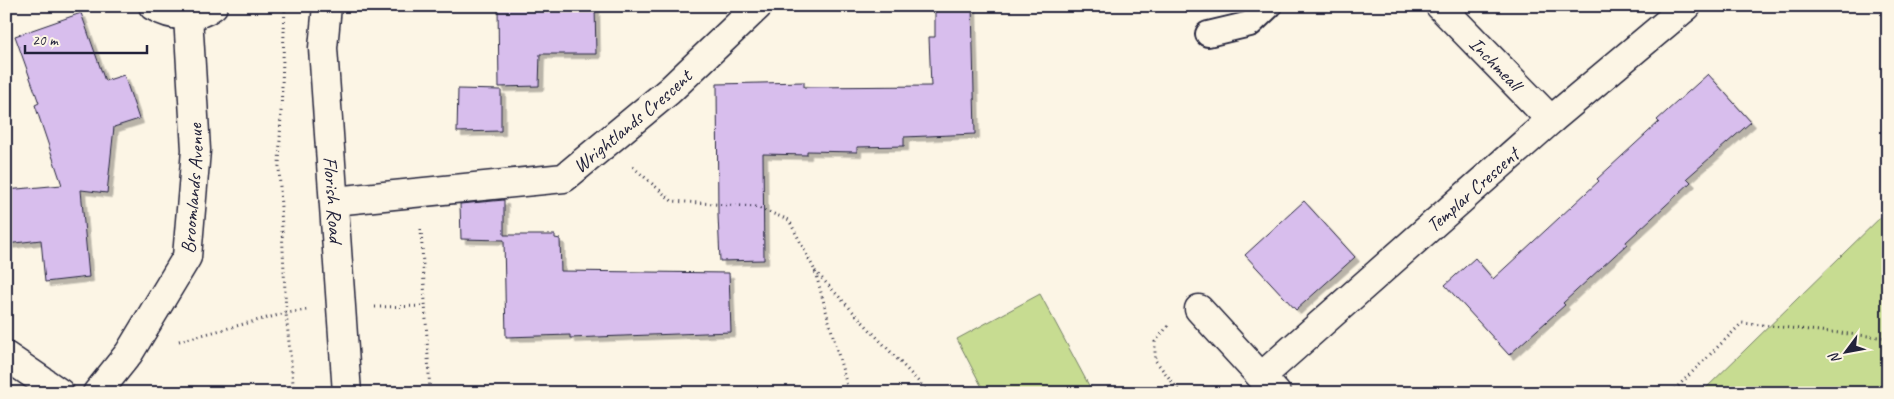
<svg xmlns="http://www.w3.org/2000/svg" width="1894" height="399" viewBox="0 0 1894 399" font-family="Caveat,sans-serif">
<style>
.green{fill:#c7dc91;stroke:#747f66}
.building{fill:#d8beed;stroke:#22223b;filter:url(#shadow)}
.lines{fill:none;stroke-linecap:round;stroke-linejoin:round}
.service-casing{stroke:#22223b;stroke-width:28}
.minor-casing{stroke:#22223b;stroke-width:31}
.tertiary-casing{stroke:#22223b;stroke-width:31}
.path{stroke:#22223b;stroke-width:3;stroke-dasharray:1 4;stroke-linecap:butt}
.service{stroke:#fcf5e5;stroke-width:24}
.minor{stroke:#fcf5e5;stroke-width:28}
.tertiary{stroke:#fcf5e5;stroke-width:28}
.labels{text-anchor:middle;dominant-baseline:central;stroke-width:4;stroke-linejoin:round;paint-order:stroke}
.street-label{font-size:20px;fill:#22223b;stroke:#fcf5e5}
</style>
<defs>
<filter id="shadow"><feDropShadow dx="4.5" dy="4.5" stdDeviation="0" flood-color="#0004"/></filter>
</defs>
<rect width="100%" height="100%" fill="#fcf5e5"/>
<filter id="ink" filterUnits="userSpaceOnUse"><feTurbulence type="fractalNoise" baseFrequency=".02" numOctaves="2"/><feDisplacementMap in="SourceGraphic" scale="10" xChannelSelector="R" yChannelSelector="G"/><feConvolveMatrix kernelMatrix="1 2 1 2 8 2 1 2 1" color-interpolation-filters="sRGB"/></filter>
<g filter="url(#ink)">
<!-- green -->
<path class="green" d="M 1888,210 L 1888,393 L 1701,393 Z
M 1040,294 L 1093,393 L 985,393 L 957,339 Z"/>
<!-- building -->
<path class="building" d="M 498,6 L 595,6 L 596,54 L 540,54 L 539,86 L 499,87 Z
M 935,6 L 972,6 L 975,134 L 904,137 L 904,146 L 857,147 L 857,152 L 807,151 L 807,155 L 763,154 L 764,260 L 720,261 L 718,215 L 717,84 L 804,82 L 804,87 L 931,86 L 929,37 L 935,37 Z
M 81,13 L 105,81 L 124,75 L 139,119 L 114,127 L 107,193 L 81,190 L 89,277 L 45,282 L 41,240 L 6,244 L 6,190 L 62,185 L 35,105 L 39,103 L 15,36 Z
M 1708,74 L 1751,122 L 1687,178 L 1691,182 L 1626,242 L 1627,244 L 1563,303 L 1565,305 L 1509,355 L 1445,285 L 1475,258 L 1493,279 L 1599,181 L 1597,179 L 1659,122 L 1657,120 Z
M 458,89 L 501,90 L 501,131 L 457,132 Z
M 504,200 L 504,235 L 555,235 L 555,238 L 560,239 L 561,271 L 729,273 L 731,332 L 570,338 L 570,335 L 506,337 L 504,240 L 461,239 L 460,204 Z
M 1304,201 L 1355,257 L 1296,310 L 1245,255 Z"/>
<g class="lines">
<!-- service casing -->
<g class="service-casing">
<path id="service" d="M 1208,34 L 1250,24 L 1269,6"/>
</g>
<!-- minor casing -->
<g class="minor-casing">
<g id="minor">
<path d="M 153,6 C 172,17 195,20 213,6"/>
<path id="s1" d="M 1440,6 L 1551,120"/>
<path id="s2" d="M 334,201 L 564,178 L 669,91 L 758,6"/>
<path d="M 1199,309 L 1276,393"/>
<path d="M 6,356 L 60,393"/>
<path id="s3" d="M 1262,376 L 1551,120 L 1687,6"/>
<path id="s4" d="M 97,393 L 129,353 L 187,257 L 196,150 L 188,16"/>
</g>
</g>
<!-- tertiary casing -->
<g class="tertiary-casing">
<g id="tertiary">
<path id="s5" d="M 327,6 L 323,48 L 347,393"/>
</g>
</g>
<!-- path -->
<path class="path" d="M 285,6 L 279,166 L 286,313 L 294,393
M 633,167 L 672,201 L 756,207 L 789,220 L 815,271 L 849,393
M 421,229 L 430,393
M 815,271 L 929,393
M 375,307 L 425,306
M 1168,326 L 1155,342 L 1155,360 L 1181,393
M 179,341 L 286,313 L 307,310
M 1671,393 L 1742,323 L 1888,338"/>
<!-- service -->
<use href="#service" class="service"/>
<!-- minor -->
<use href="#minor" class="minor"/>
<!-- tertiary -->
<use href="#tertiary" class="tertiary"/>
</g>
</g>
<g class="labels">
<!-- street labels -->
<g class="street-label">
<text stroke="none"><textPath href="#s1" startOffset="80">Inchmeall</textPath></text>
<text stroke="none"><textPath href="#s2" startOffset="320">Wrightlands Crescent</textPath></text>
<text stroke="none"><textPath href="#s4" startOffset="232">Broomlands Avenue</textPath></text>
<text stroke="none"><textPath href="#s3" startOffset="281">Templar Crescent</textPath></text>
<text stroke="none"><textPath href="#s5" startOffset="194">Florish Road</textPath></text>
</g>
</g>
<!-- margin -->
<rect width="1894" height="399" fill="none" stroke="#fcf5e5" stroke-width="25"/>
<rect x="12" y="12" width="1869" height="374" fill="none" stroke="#22223b" stroke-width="2" filter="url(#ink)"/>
<!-- north arrow -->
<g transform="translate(1846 352) rotate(238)" stroke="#fcf5e5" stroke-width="4" paint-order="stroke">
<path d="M0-4L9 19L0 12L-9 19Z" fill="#22223b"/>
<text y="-8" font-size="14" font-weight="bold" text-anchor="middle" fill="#22223b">N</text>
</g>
<!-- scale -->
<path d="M25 45v8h122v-8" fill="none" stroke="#22223b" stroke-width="2.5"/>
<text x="32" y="45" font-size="15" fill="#22223b" stroke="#fcf5e5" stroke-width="4" paint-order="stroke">20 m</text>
</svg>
